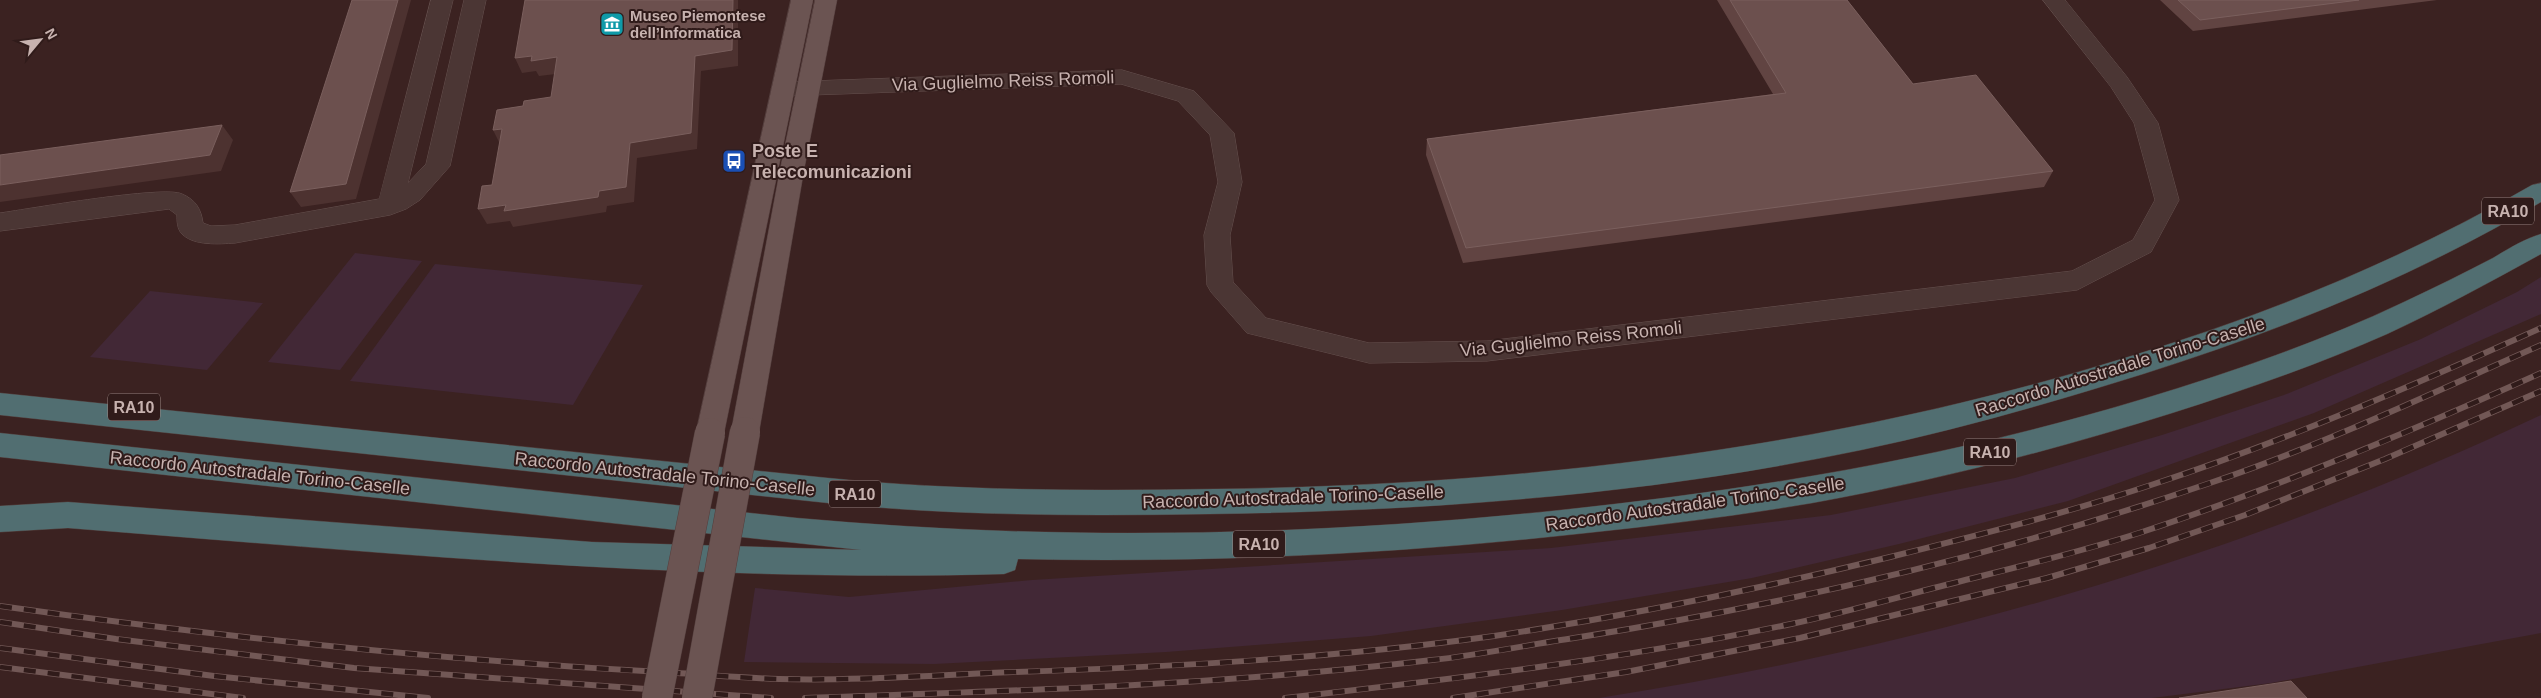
<svg xmlns="http://www.w3.org/2000/svg" width="2541" height="698" viewBox="0 0 2541 698" font-family="Helvetica,sans-serif">
<style>
.green{fill:#422836}
.lines{fill:none;stroke-linecap:round;stroke-linejoin:round}
.minor-casing{stroke:#66514f;stroke-width:1}
.major-casing{stroke:#543f3e;stroke-width:1}
.highway-casing{stroke:#533e3c;stroke-width:1}
.minor{fill:#4b3634;fill-rule:evenodd}
.major{fill:#6b5452;fill-rule:evenodd}
.highway{fill:#516e71;fill-rule:evenodd}
.rail-casing{stroke:#725856;stroke-width:6}
.rail{stroke:#301b1a;stroke-width:4.5;stroke-dasharray:12;stroke-linecap:butt}
.major-bridge-casing{stroke:#543f3e;stroke-width:31;stroke-linecap:butt}
.major-bridge{stroke:#6b5452;stroke-width:30}
.wall{fill:#614442}
.shaded-wall{fill:#4d3230}
.building{fill:#6c504e;stroke:#7a5f5d}
.labels{text-anchor:middle;dominant-baseline:central;stroke-width:4;stroke-linejoin:round;paint-order:stroke}
.far-poi-label{font-size:15px;font-weight:bold;fill:#c7b2af;stroke:#301b1a;text-anchor:start}
.shield{fill:#301b1a;stroke:#9a8582;stroke-width:1}
.shield-label{font-size:16px;font-weight:bold;fill:#c7b2af}
.street-label{font-size:18px;fill:#c7b2af;stroke:#301b1a}
.poi-label{font-size:18px;font-weight:bold;fill:#c7b2af;stroke:#301b1a;text-anchor:start}
</style>
<rect width="100%" height="100%" fill="#3b2221"/>
<!-- green -->
<path class="green" d="M 355,253 L 422,261 L 340,370 L 268,362 Z
M 435,264 L 643,285 L 573,405 L 350,381 Z
M 2541,277 L 2541,314 L 2314,413 L 2068,501 L 1899,544 L 1752,578 L 1562,610 L 1371,636 L 1166,652 L 934,664 L 744,662 L 755,588 L 849,597 L 1032,580 L 1551,548 L 1831,515 L 2015,478 L 2162,435 L 2284,395 L 2421,339 L 2517,292 Z
M 150,291 L 262,303 L 263,303 L 207,370 L 90,357 Z
M 2541,415 L 2541,633 L 2271,683 L 2152,698 L 1599,698 C 1924,647 2243,556 2541,415 Z"/>
<g class="lines">
<!-- minor casing -->
<g class="minor-casing">
<path id="minor" d="M 431,0 L 453,0 L 408,183 L 426,164 L 464,0 L 486,0 L 450,166 L 420,200 L 406,209 L 390,215 L 235,243 C 219,244 194,246 182,234 C 177,229 177,221 177,215 L 169,209 L 0,231 L 0,213 C 29,209 164,185 182,194 C 196,200 201,209 203,223 L 211,226 L 235,225 L 379,199 Z
M 2043,0 L 2065,0 L 2127,77 L 2158,123 L 2179,200 L 2151,252 L 2077,290 L 1487,361 L 1369,363 L 1247,333 L 1211,292 L 1207,285 L 1204,235 L 1218,182 L 1210,135 L 1178,101 L 1121,84 L 783,96 L 775,94 L 771,89 L 775,84 L 783,82 L 1122,70 L 1194,91 L 1234,133 L 1242,182 L 1230,235 L 1233,282 L 1266,318 L 1369,343 L 1487,341 L 2072,271 L 2133,240 L 2155,200 L 2134,123 L 2111,87 Z"/>
</g>
<!-- major casing -->
<g class="major-casing">
<path id="major" d="M 791,0 L 813,0 L 724,433 L 720,441 L 710,444 L 700,441 L 696,433 Z
M 815,0 L 837,0 L 804,170 L 759,432 L 755,440 L 745,443 L 735,440 L 731,432 L 780,170 Z"/>
</g>
<!-- highway casing -->
<g class="highway-casing">
<path id="highway" d="M 2541,183 L 2541,202 C 2416,276 2282,330 2143,374 C 2050,403 1956,430 1861,450 C 1647,495 1427,511 1209,514 C 1081,516 955,516 828,503 L 0,415 L 0,393 L 828,478 C 957,491 1086,491 1215,489 C 1525,485 1832,449 2128,357 C 2269,314 2404,259 2532,185 Z
M 2541,234 L 2541,254 C 2490,282 2439,310 2387,334 C 2317,365 2244,390 2172,413 C 2054,450 1934,481 1812,503 C 1737,516 1661,525 1586,533 C 1397,554 1208,563 1018,559 L 1015,570 L 1004,574 C 691,583 379,552 68,528 L 0,532 L 0,506 L 68,502 L 592,542 L 861,550 L 0,457 L 0,433 L 797,518 C 1049,541 1300,537 1552,511 C 1754,490 1948,458 2143,399 C 2232,372 2320,342 2404,302 C 2434,288 2464,273 2493,258 C 2508,249 2524,239 2541,234 Z"/>
</g>
<!-- minor -->
<use href="#minor" class="minor"/>
<!-- major -->
<use href="#major" class="major"/>
<!-- highway -->
<use href="#highway" class="highway"/>
<!-- rail casing -->
<g class="rail-casing">
<path id="rail" d="M 0,606 C 220,637 440,660 661,672 C 700,674 740,678 779,679 C 857,681 935,675 1013,672 C 1174,667 1335,658 1494,636 C 1628,616 1759,589 1890,557 C 1979,535 2067,513 2154,484 C 2286,441 2414,385 2541,328
M 0,622 L 116,639 L 354,668 L 771,698
M 0,648 L 214,676 L 428,698
M 0,667 L 243,698
M 805,698 C 1014,691 1224,685 1432,660 C 1479,655 1527,645 1574,638 C 1789,604 2004,554 2210,483 C 2323,445 2432,393 2541,345
M 1285,698 C 1454,679 1624,659 1791,624 C 1838,614 1884,601 1930,589 C 2000,571 2071,555 2139,533 C 2276,488 2410,432 2541,373
M 1453,698 L 1626,672 L 1800,638 L 2047,578 L 2149,548 L 2245,515 L 2385,459 L 2541,391"/>
</g>
<!-- rail -->
<use href="#rail" class="rail"/>
<!-- major-bridge casing -->
<g class="major-bridge-casing">
<path id="major-bridge" d="M 657,698 L 710,433
M 697,698 L 745,432"/>
</g>
<!-- major-bridge -->
<use href="#major-bridge" class="major-bridge"/>
</g>
<!-- wall -->
<path class="wall" d="M 1717,0 L 1847,0 L 1913,84 L 2053,171 L 2044,187 L 1463,263 L 1426,155 L 1427,139 L 1773,94 Z
M 2160,0 L 2437,0 L 2193,31 Z"/>
<!-- shaded-wall -->
<path class="shaded-wall" d="M 398,0 L 411,0 L 356,199 L 301,207 L 290,192 Z
M 733,0 L 738,0 L 738,66 L 701,71 L 697,149 L 637,158 L 634,202 L 607,206 L 606,212 L 513,227 L 510,221 L 487,224 L 478,209 L 599,191 L 630,143 L 695,56 Z
M 532,56 L 557,57 L 564,73 L 539,76 L 536,71 L 522,73 L 515,58 Z
M 222,125 L 233,140 L 221,171 L 0,202 L 0,185 Z
M 502,129 L 501,146 L 493,130 Z"/>
<!-- building -->
<path class="building" d="M 352,0 L 398,0 L 346,184 L 290,192 Z
M 525,0 L 733,0 L 732,50 L 695,56 L 691,133 L 630,143 L 626,187 L 599,191 L 598,197 L 504,211 L 506,205 L 478,209 L 482,186 L 492,185 L 502,129 L 493,130 L 497,110 L 523,106 L 524,101 L 551,97 L 557,57 L 531,61 L 532,56 L 515,58 Z
M 1730,0 L 1847,0 L 1913,84 L 1976,75 L 2053,171 L 1466,248 L 1427,139 L 1786,93 Z
M 2178,0 L 2359,0 L 2200,20 Z
M 222,125 L 210,155 L 0,185 L 0,155 Z
M 2291,681 L 2307,698 L 2179,698 Z"/>
<!-- icons -->
<defs>
<g id="museum-square" transform="scale(1.25)"><rect x="-9" y="-9" width="18" height="18" rx="4" fill="#0f9aa8" stroke="#301b1a"/><path d="M0-6L6-3V-2H-6V-3ZM-5-1h2V3h-2ZM-1-1h2V3h-2ZM3-1h2V3H3ZM-6 4H6V6H-6Z" fill="#fff"/></g>
<g id="bus-square" transform="scale(1.25)"><rect x="-9" y="-9" width="18" height="18" rx="4" fill="#1a4fb4" stroke="#301b1a"/><path d="M-5-6H5V4H4V6H2V4H-2V6H-4V4H-5ZM-3.5-4V0h7V-4ZM-3.5 1.2v1.5H-2V1.2ZM2 1.2v1.5H3.5V1.2Z" fill="#fff"/></g>
</defs>
<g fill-rule="evenodd">
<use href="#museum-square" x="612" y="24"/>
<use href="#bus-square" x="734" y="161"/>
</g>
<g class="labels">
<!-- far-poi labels -->
<g class="far-poi-label">
<text x="630" y="15">Museo Piemontese<tspan x="630" dy="17">dell’Informatica</tspan></text>
</g>
<!-- shield labels -->
<g class="shield">
<rect x="2482" y="197.5" width="52" height="27" rx="4"/>
<rect x="108" y="393.5" width="52" height="27" rx="4"/>
<rect x="1964" y="438.5" width="52" height="27" rx="4"/>
<rect x="829" y="480.5" width="52" height="27" rx="4"/>
<rect x="1233" y="530.5" width="52" height="27" rx="4"/>
</g>
<g class="shield-label">
<text x="2508" y="211">RA10</text>
<text x="134" y="407">RA10</text>
<text x="1990" y="452">RA10</text>
<text x="855" y="494">RA10</text>
<text x="1259" y="544">RA10</text>
</g>
<!-- street labels -->
<g class="street-label">
<text transform="translate(1003 81) rotate(-2)">Via Guglielmo Reiss Romoli</text>
<text transform="translate(1571 339) rotate(-6)">Via Guglielmo Reiss Romoli</text>
<text transform="translate(2120 367) rotate(-17)">Raccordo Autostradale Torino-Caselle</text>
<text transform="translate(260 473) rotate(6)">Raccordo Autostradale Torino-Caselle</text>
<text transform="translate(665 474) rotate(6)">Raccordo Autostradale Torino-Caselle</text>
<text transform="translate(1293 497) rotate(-2)">Raccordo Autostradale Torino-Caselle</text>
<text transform="translate(1695 504) rotate(-8)">Raccordo Autostradale Torino-Caselle</text>
</g>
<!-- poi labels -->
<g class="poi-label">
<text x="752" y="151">Poste E<tspan x="752" dy="21">Telecomunicazioni</tspan></text>
</g>
</g>
<!-- north arrow -->
<g transform="translate(40 40) rotate(61)" stroke="#301b1a" stroke-width="4" paint-order="stroke">
<path d="M0-4L9 19L0 12L-9 19Z" fill="#c7b2af"/>
<text y="-8" font-size="14" font-weight="bold" text-anchor="middle" fill="#c7b2af">N</text>
</g>
</svg>
